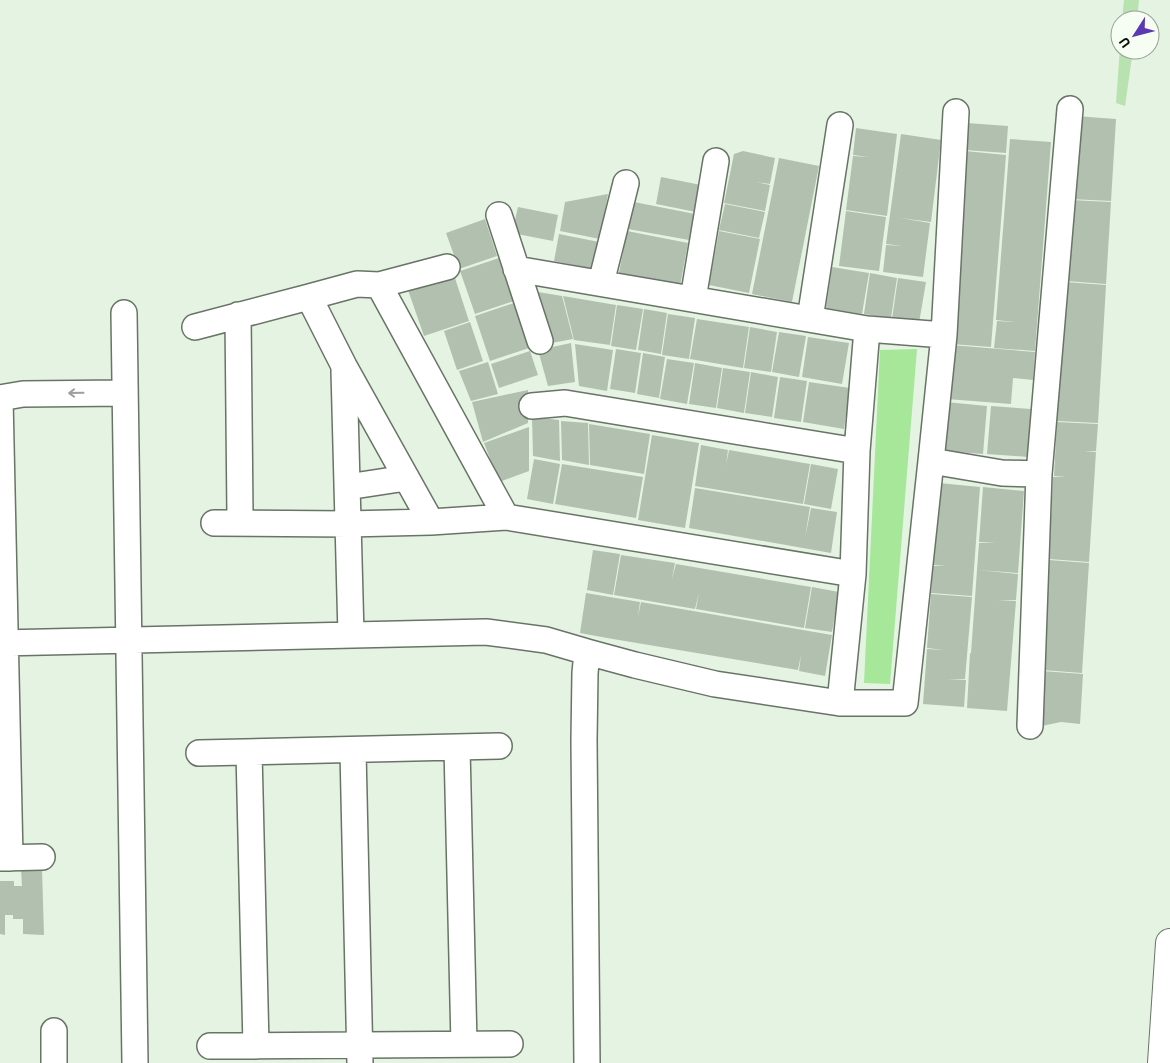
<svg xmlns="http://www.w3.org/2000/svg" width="1170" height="1063" viewBox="0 0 1170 1063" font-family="'Titillium Web',sans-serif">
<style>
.green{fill:#b8e2af}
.water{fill:#a6e799}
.building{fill:#b2c0b0}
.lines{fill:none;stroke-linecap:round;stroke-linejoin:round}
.minor-casing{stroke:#687466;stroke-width:28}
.motorway-casing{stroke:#687466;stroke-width:30}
.minor{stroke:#fff;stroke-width:25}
.motorway{stroke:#fff;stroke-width:28}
.oneway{stroke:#9ea09d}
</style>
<rect width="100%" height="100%" fill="#e5f3e2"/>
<!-- green -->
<path class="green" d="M 1124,0 L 1139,0 L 1137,20 L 1122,20 Z
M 1120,47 L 1120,50 L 1133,50 L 1125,106 L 1116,103 Z"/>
<!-- water -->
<path class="water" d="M 917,349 L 890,684 L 864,683 L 880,350 Z"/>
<!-- building -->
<path class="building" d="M 1075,116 L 1116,119 L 1111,201 L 1070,199 Z
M 967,123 L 1008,126 L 1006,153 L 965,150 Z
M 856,128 L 897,134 L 887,216 L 846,210 L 853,156 L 869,157 L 853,155 Z
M 901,134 L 941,140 L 931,222 L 900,218 L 930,223 L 923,277 L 883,272 L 886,245 L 902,246 L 886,244 Z
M 1010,139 L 1051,142 L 1035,351 L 994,348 L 997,321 L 1014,322 L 996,320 Z
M 743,151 L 775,158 L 770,184 L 756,182 L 770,185 L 765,211 L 724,203 L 734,154 Z
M 965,151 L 1006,155 L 1002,209 L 984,208 L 1002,209 L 991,347 L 951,344 Z
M 779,158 L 819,166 L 792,302 L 752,294 Z
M 661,177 L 701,185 L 696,212 L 656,204 Z
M 608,194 L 600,239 L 560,231 L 565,202 Z
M 1071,200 L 1111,202 L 1106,284 L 1066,281 Z
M 634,202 L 695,214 L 689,240 L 628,229 Z
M 725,204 L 765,212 L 759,238 L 719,230 Z
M 518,207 L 558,215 L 553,241 L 512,233 Z
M 846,211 L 886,217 L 879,271 L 839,266 Z
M 485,219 L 497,256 L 459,269 L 446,233 Z
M 627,231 L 688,243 L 680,286 L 619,273 Z
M 719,231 L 760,239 L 749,293 L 709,285 Z
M 559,234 L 599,242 L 594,269 L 554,261 Z
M 499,258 L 514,301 L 475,314 L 460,271 Z
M 832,267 L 869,273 L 862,314 L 826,308 Z
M 870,273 L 897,278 L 891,318 L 864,314 Z
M 454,275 L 469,321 L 424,336 L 408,290 Z
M 898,278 L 926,282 L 919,323 L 892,319 Z
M 1065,282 L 1106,285 L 1098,423 L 1057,421 Z
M 538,292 L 562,296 L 573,339 L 541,345 Z
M 563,296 L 616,305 L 610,345 L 574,340 Z
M 514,303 L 529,348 L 490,361 L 475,316 Z
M 617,305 L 643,309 L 636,350 L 611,346 Z
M 644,309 L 667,313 L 661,354 L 638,350 Z
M 668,314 L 695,318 L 689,359 L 662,355 Z
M 697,319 L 749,327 L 743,368 L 690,359 Z
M 470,322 L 483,361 L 457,370 L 444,331 Z
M 750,327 L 777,332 L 771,372 L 744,368 Z
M 779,332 L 806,336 L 799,377 L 772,372 Z
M 808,337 L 849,343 L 842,384 L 802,377 Z
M 571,343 L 575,382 L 548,386 L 538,350 Z
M 575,344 L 613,350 L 607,391 L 579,386 Z
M 951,345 L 1035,352 L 1033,380 L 1013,378 L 1011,404 L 947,399 Z
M 616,349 L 641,353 L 635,393 L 610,389 Z
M 530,351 L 538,375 L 499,388 L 491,364 Z
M 643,353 L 665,357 L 659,398 L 637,394 Z
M 667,359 L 694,363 L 687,404 L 660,399 Z
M 488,362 L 498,394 L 471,401 L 459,371 Z
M 695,363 L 722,368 L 716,408 L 689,404 Z
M 723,368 L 750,372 L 744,413 L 717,408 Z
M 751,372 L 778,377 L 772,417 L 745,413 Z
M 780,377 L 807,381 L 801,422 L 774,418 Z
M 809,382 L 850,388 L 844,429 L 803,422 Z
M 528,390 L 528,423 L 483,442 L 472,402 Z
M 946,402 L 987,406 L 983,454 L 943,451 Z
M 991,406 L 1031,409 L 1028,457 L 987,454 Z
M 532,417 L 559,420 L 560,461 L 533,456 Z
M 561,421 L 588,423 L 589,465 L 562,460 Z
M 1057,422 L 1098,424 L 1096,451 L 1084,451 L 1096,452 L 1089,562 L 1049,559 L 1053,477 L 1066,477 L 1054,476 Z
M 589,424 L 650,434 L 644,474 L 590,465 Z
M 529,427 L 529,471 L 499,482 L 484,443 Z
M 652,435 L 699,443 L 685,528 L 638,520 Z
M 701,445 L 728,450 L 726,465 L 729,450 L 810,464 L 803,504 L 695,486 Z
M 534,459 L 560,464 L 553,504 L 527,499 Z
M 562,464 L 643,477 L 636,518 L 555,504 Z
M 811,464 L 838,469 L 831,509 L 804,504 Z
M 939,483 L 980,487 L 972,596 L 931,593 L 933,566 L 946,566 L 933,565 Z
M 983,487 L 1024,491 L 1018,573 L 977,570 L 979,543 L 996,543 L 979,542 Z
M 695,488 L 810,507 L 805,538 L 811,508 L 837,512 L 831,553 L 689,528 Z
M 593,550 L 620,554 L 613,595 L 587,590 Z
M 621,555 L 675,563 L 672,579 L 676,564 L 811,587 L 804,628 L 696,609 L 699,593 L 695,609 L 614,595 Z
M 1049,560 L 1089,563 L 1082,673 L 1042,670 Z
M 977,570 L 1018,574 L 1016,600 L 998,600 L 1016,601 L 1007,711 L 967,708 L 970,653 L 983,654 L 971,653 Z
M 812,587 L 839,592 L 832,632 L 805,628 Z
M 586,593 L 640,602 L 638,617 L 641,602 L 832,635 L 825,676 L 799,671 L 801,655 L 798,670 L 607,638 L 610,622 L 607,638 L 580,633 Z
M 931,594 L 972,597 L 965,679 L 948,679 L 966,680 L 964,707 L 923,704 L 927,649 L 944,650 L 927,648 Z
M 1042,671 L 1083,674 L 1080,724 L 1061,722 L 1037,727 Z
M 21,869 L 42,869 L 44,935 L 23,934 L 23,919 L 13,919 L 13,915 L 5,915 L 5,935 L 0,934 L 0,881 L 14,881 L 14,886 L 22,886 Z"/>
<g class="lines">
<!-- minor casing -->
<g class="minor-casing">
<path id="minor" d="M 499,215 L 540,341
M 447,267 L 379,285 L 506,517
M 516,269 L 867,329 L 944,335
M 601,283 L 626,183
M 309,297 L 357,284 L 379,285
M 693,299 L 716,161
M 124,313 L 135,1063
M 238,315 L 240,515 L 244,522
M 810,319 L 840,125
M 195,327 L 309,297 L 344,366 L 431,522
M 344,371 L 351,635
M 532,406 L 565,403 L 857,451
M 931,461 L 944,335 L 956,112
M 347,487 L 406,478
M 214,523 L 348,524 L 431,522 L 506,517 L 853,574
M 0,643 L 486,632 L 546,640 L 587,652
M 840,703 L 853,574 L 857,451 L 867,329
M 1030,726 L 1039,474
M 457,748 L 464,1044
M 353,751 L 360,1063
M 249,752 L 256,1046
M 199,753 L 499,746
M 0,858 L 42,857
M 10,858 L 0,398 L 23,394 L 125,393
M 210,1046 L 510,1044
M 54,1063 L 54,1031
M 587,1063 L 584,740 L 585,673 L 587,652 L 635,665 L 715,684 L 840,703 L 905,703 L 931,461 L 1002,473 L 1039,474 L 1070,109"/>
</g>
<!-- motorway casing -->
<g class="motorway-casing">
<path id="motorway" d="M 1162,1063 L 1170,943"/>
</g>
<!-- minor -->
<use href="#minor" class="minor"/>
<!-- motorway -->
<use href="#motorway" class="motorway"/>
</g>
<!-- one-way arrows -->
<defs><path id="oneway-shaft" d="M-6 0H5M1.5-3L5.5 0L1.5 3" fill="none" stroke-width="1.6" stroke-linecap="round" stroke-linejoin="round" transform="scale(1.25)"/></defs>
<use class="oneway" href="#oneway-shaft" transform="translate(76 393) rotate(179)"/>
<!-- north arrow -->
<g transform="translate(1135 35) rotate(234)"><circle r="24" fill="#f6fef4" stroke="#989f97"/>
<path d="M0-4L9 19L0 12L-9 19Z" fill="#5b39b1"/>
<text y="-8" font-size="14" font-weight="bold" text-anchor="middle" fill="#0c110b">U</text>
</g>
</svg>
